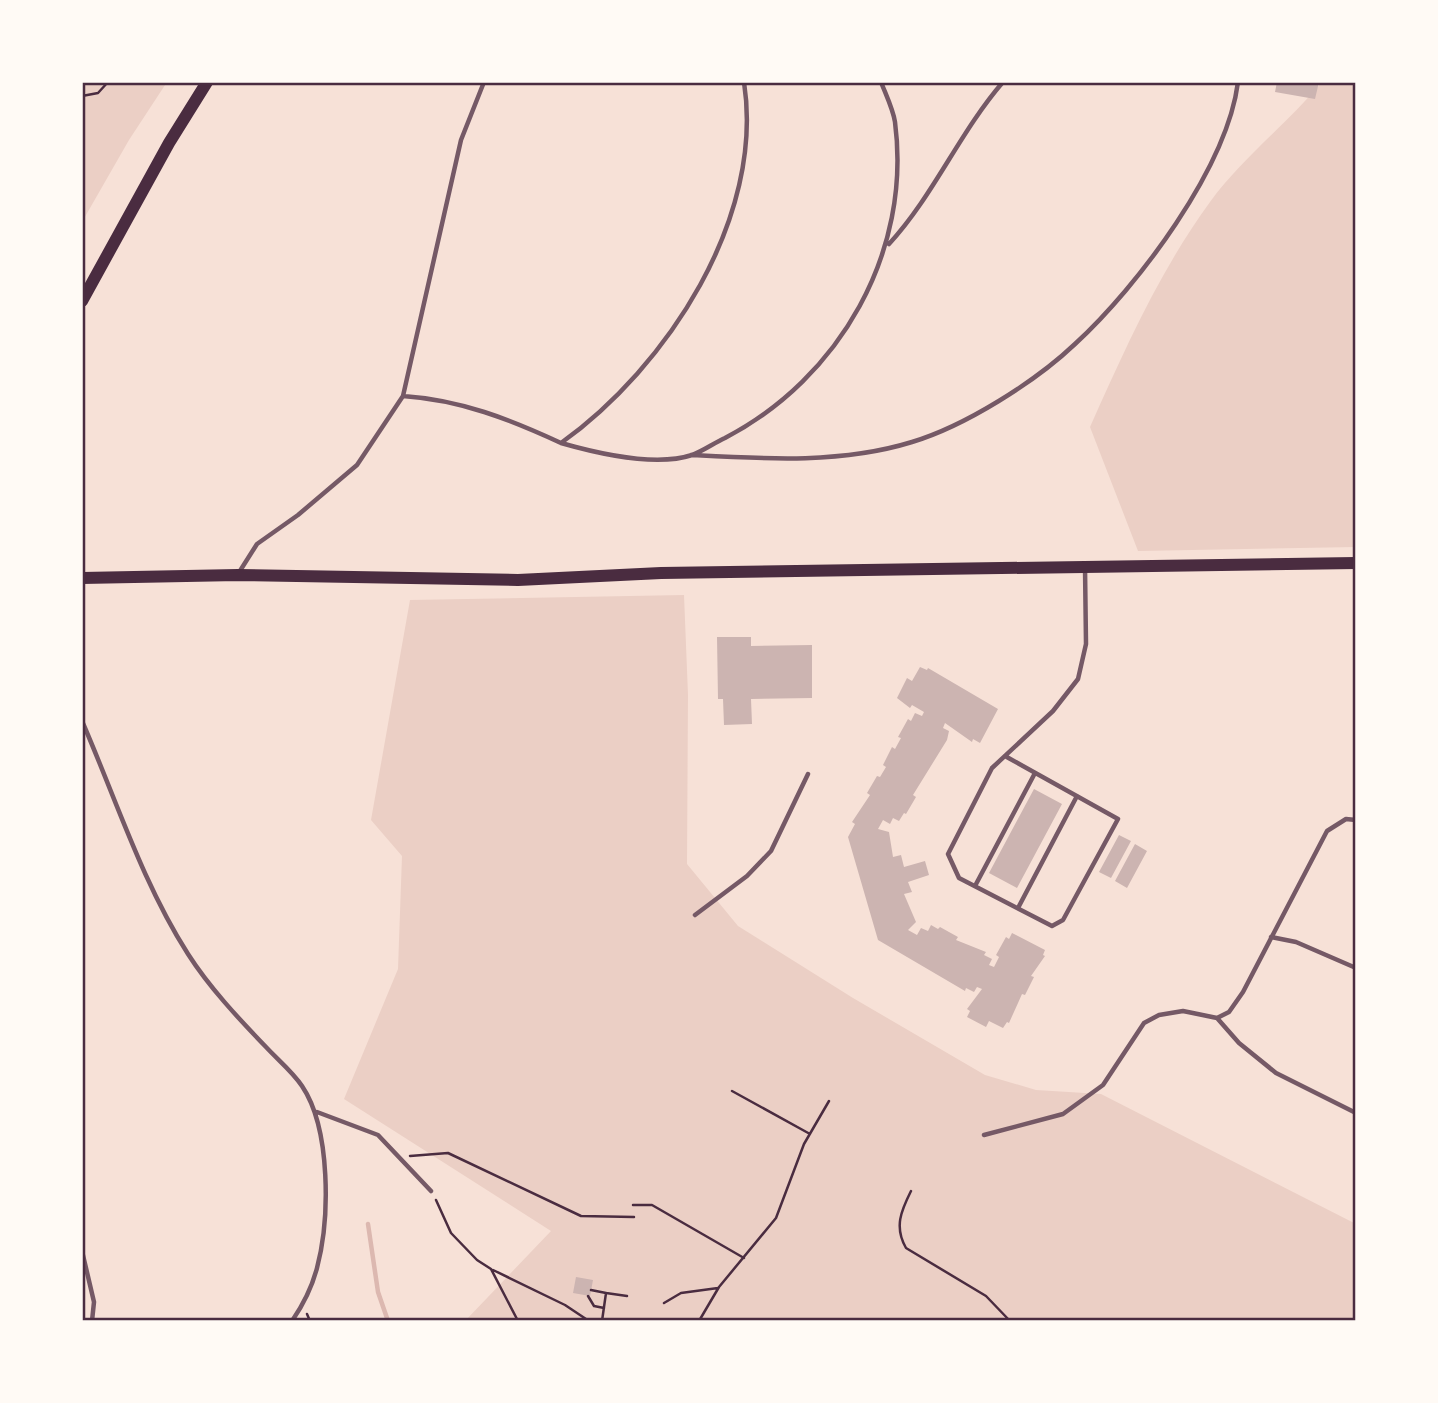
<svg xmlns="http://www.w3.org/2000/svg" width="1438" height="1403" viewBox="0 0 1438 1403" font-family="'Titillium Web',sans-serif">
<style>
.green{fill:#ebcfc5}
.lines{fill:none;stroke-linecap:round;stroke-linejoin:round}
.stream{stroke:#dcb8b0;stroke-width:4.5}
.building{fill:#ccb4b1}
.path{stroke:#4a2c40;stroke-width:2.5}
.service{stroke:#755966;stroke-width:4.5}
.secondary{stroke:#4a2c40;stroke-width:12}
.neatline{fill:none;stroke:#4a2c40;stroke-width:2.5}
</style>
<rect width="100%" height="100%" fill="#f7e1d7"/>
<!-- green -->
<path class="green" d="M 82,82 L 167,82 L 129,140 L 82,222 Z
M 1322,82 L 1356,82 L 1356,547 L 1138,551 L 1090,427 C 1125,349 1159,272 1210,202 C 1242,158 1287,124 1322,82 Z
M 684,595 L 688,695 L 687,864 L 738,926 L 853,998 L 985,1075 L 1036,1090 L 1101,1094 L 1356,1224 L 1356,1321 L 465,1321 L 551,1231 L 344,1099 L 398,969 L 402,856 L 371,820 L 410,600 Z"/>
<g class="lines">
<!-- stream -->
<path class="stream" d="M 368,1224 L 378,1292 L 388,1321"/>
</g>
<!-- building -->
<path class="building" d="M 1277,82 L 1319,82 L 1315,99 L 1275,92 Z
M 717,637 L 751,637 L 751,646 L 812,645 L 812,698 L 751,699 L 752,724 L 724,725 L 723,699 L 718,699 Z
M 920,667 L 927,670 L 928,668 L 998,709 L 980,743 L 973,739 L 972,742 L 945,723 L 943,728 L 949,731 L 947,740 L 913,795 L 916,797 L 906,814 L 904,813 L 899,821 L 893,818 L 890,824 L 883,820 L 878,829 L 889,832 L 893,857 L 901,855 L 904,867 L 925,861 L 929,875 L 908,882 L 912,892 L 904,894 L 916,922 L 908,930 L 917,935 L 921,928 L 928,931 L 931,925 L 938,929 L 940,927 L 958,937 L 956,940 L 986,952 L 984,955 L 992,959 L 989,965 L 994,967 L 999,957 L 996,955 L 1006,937 L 1009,939 L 1012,933 L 1045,950 L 1043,955 L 1045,956 L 1031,976 L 1034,977 L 1025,995 L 1022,994 L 1009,1023 L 1007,1022 L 1003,1028 L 989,1021 L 986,1027 L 967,1017 L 970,1011 L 967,1009 L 982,989 L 977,987 L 974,992 L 966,988 L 965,991 L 878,940 L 848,837 L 855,824 L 852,822 L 870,795 L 867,793 L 877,776 L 880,777 L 886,767 L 883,765 L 892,747 L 895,749 L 901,738 L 898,737 L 908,719 L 911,721 L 915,713 L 922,716 L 924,712 L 912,705 L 910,708 L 897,698 L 907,678 L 912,681 Z
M 1034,789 L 1062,804 L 1017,888 L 989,873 Z
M 1119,835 L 1131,841 L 1111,878 L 1099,872 Z
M 1135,844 L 1147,851 L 1127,888 L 1115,881 Z
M 576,1277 L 593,1280 L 590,1296 L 573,1293 Z"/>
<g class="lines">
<!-- path -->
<path class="path" d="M 82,96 L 98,93 L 108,82
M 732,1091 L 810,1134
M 410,1156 L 448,1153 L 581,1216 L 634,1217
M 911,1191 C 901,1211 894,1227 906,1248 L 986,1296 L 1010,1321
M 436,1200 L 451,1233 L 477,1260 L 491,1269 L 518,1321
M 633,1205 L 652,1205 L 744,1258
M 493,1270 L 565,1305 L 589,1321
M 591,1290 L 606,1293
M 588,1296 L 594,1306 L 604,1308
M 664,1303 L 681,1293 L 718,1288
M 307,1314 L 310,1321
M 676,1320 L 696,1321
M 602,1321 L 606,1293 L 627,1296
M 699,1321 L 719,1287 L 776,1218 L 804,1144 L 829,1101"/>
<!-- service -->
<path class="service" d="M 889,244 C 934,195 959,133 1003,82
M 403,396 C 461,400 509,419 561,443 C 667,367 765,218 744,82
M 561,443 C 596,453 656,467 692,455 C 703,451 714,443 725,438 C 840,378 912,252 895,122 C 893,109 886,95 881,82
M 691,455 C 764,459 841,464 912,442 C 965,426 1035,382 1075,344 C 1138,286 1227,168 1238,82
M 238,574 L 257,544 L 298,515 L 357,465 L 403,396 L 461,140 L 484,82
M 82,721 C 116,799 142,882 188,954 C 209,987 239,1019 266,1047 C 278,1060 293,1072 302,1086 C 331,1129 330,1219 317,1268 C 312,1287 303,1305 292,1321
M 1005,756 L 1118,819 L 1063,920 L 1052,926 L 959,878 L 948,854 L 992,768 L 1053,711 L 1078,679 L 1086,644 L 1085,567
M 975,886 L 1035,773
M 1018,908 L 1077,796
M 695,915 L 747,876 L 771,851 L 808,774
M 1271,937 L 1296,942 L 1356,968
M 1217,1018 L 1229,1012 L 1243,992 L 1327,831 L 1346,819 L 1356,820
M 317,1112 L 378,1135 L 431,1191
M 984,1135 L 1063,1114 L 1103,1085 L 1144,1023 L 1159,1015 L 1183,1011 L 1217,1018 L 1239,1043 L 1276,1073 L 1356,1113
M 82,1251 L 94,1302 L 92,1321"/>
<!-- secondary -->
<path class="secondary" d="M 82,301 L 169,143 L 207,82
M 82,578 L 238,575 L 518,580 L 661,573 L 1356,563"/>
</g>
<!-- border -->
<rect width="1438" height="1403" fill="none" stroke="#fffaf5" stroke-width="168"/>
<rect x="84" y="84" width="1270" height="1235" class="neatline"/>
</svg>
